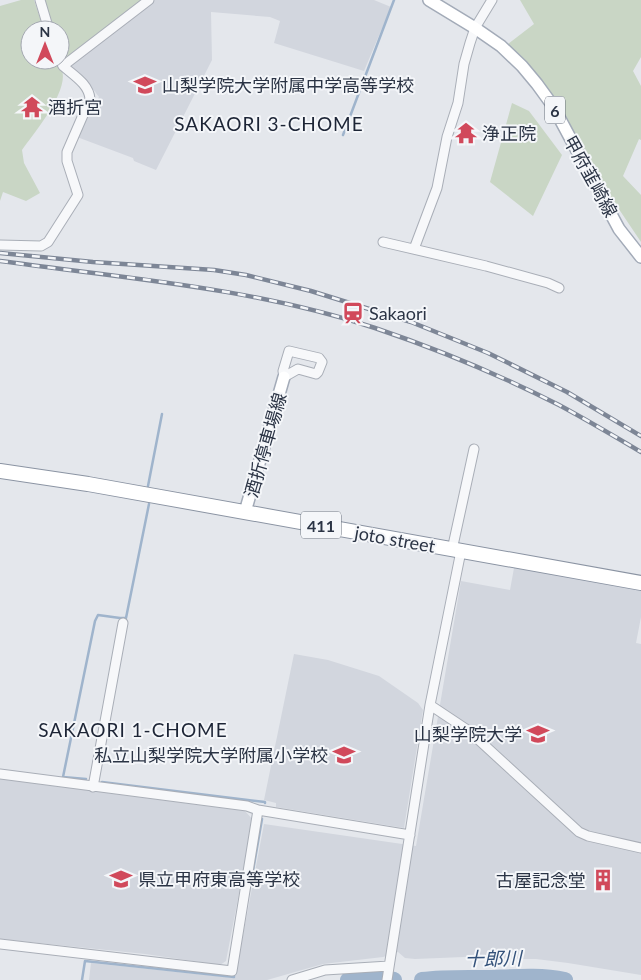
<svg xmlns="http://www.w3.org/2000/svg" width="641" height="980" viewBox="0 0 641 980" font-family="Lato,'Noto Sans JP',sans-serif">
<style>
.built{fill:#d2d6de}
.green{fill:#c9d6c5}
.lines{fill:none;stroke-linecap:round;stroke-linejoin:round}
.stream{stroke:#9fb4cc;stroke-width:2.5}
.river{stroke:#9fb4cc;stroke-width:16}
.minor-casing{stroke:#a9aeb7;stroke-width:11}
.major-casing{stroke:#a3abb8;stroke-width:14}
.highway-casing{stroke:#8b94a3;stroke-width:16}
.minor{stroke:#f7f8fa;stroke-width:9}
.major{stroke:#fff;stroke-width:11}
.highway{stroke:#fff;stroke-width:14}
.rail-casing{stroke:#7d8696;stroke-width:4.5}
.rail{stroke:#f4f6f9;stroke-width:2.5;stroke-dasharray:8;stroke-linecap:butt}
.labels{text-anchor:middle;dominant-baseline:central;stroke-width:4;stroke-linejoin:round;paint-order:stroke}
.shield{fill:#f4f6f9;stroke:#676e7b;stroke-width:1}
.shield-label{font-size:16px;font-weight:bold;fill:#2b3445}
.poi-label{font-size:18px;fill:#2b3445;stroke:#f4f6f9;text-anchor:start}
.street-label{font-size:18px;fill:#2b3445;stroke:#f4f6f9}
.neighbourhood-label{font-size:19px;letter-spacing:1px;fill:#1d2536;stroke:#f4f6f9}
.water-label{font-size:19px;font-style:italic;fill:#34527a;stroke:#f4f6f9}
</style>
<rect width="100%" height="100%" fill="#e4e7ec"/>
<!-- built -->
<path class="built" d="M 155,0 L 374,0 L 391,7 L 364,71 L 274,43 L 280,21 L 270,17 L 211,12 L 212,60 L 156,170 L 134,161 L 133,158 L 77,137 L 99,97 L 90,85 L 70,67 L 72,60 Z
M 514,568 L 641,588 L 641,617 L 636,643 L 641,644 L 641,975 L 568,963 L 536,959 L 505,959 L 488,956 L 415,959 L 405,958 L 398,952 L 383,957 L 323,964 L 267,980 L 89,980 L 91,963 L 235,978 L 264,824 L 416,846 L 461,581 L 510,590 Z
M 294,654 L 328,660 L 379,676 L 418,703 L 423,710 L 404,828 L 276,807 L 276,803 L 264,800 Z
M 0,779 L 245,811 L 253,820 L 226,961 L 220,965 L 145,954 L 0,939 Z"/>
<!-- green -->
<path class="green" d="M 21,0 L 34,0 L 44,30 L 30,30 L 30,60 L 54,60 C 56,62 59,63 60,66 C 74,86 34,133 22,150 L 24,163 L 40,193 L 26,201 L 3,192 L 0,201 L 0,6 Z
M 44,0 L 142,0 L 64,59 L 60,48 L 60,30 L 54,30 Z
M 520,0 L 641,0 L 641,57 L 633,71 L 641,86 L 641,140 L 639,139 L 623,176 L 641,195 L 641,242 L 508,44 L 534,24 Z
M 512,103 L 529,111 L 562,155 L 533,216 L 490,182 Z"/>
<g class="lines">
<!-- stream -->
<path class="stream" d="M 343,135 L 394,0
M 148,486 L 162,414
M 86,779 L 63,777 L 95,621 L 98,615 L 120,618 L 126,618 L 149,504
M 102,782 L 265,802 L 265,803
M 251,882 L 262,819
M 82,980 L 85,961 L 234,977 L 234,973"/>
<!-- river -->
<path class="river" d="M 348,980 C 362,974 380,976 394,980
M 422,980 C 445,977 468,978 492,978 C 516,977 541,975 565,980"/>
<!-- minor casing -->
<g class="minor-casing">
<path id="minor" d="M 40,0 L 49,30
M 60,60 L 63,66 L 149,0
M 383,242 L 486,266 L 548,283 L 559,288
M 0,245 L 41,246 L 48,242 L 78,195 L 67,161 L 67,152 L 90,99 C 89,84 73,75 63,66
M 414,249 L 437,188 L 447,137 L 458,103 L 464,64 L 470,43 L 475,28 L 492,0
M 289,351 L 319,358 L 322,362 L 318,372 L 316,374 L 298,369 L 284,377 L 283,371 Z
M 452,550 L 474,449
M 430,705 L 469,731 L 579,832 L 588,836 L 641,848
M 0,774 L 247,806 L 258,810 L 410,835
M 93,787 L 123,623
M 0,944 L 232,971 L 258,810
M 292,980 L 325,970 L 389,966
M 387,980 L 430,705 L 461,551"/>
</g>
<!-- major casing -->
<g class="major-casing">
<path id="major" d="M 429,0 L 475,28 L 501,46 L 522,66 L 537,84 L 553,106 L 619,229 L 641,257
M 245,512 L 284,377"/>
</g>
<!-- highway casing -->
<g class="highway-casing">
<path id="highway" d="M 0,471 L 88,484 L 641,583"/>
</g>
<!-- minor -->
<use href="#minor" class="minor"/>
<!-- major -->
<use href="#major" class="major"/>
<!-- highway -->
<use href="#highway" class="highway"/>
<!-- rail casing -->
<g class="rail-casing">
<path id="rail" d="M 0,253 L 93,262 L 214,270 L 246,275 L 311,291 L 411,322 L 488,353 L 567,392 L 641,436
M 0,261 C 125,278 254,288 375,328 C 437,349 500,375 559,405 C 587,420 614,436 641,452"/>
</g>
<!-- rail -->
<use href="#rail" class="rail"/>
</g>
<!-- icons -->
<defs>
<g id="school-bare" transform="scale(1.725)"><path d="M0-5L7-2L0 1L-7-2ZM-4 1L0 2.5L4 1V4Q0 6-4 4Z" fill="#d1495b" stroke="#f4f6f9" stroke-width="2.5" paint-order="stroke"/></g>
<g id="temple-bare" transform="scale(1.725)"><path d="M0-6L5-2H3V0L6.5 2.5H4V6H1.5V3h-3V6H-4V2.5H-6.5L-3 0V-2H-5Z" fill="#d1495b" stroke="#f4f6f9" stroke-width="2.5" paint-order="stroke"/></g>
<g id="station-bare" transform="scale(1.725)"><path d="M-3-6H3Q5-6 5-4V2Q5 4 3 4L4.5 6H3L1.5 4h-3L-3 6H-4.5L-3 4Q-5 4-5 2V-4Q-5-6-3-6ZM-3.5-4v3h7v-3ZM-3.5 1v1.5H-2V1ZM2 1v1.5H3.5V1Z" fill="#d1495b" stroke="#f4f6f9" stroke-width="2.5" paint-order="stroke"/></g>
<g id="university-bare" transform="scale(1.725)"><path d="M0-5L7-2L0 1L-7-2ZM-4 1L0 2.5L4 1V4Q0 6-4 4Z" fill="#d1495b" stroke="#f4f6f9" stroke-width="2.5" paint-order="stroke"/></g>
<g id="building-bare" transform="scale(1.725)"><path d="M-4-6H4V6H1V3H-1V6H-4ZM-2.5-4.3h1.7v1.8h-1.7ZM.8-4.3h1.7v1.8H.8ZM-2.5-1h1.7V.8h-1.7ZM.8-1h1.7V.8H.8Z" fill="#d1495b" stroke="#f4f6f9" stroke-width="2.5" paint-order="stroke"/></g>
</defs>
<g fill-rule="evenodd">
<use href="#school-bare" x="145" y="85"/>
<use href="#temple-bare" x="32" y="107"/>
<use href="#temple-bare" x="466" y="133"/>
<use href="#station-bare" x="353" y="313"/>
<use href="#university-bare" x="538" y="734"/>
<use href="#school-bare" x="344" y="755"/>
<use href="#school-bare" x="121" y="879"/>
<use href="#building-bare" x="603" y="880"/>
</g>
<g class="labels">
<!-- shield labels -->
<g class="shield">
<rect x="545" y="96.5" width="20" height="27" rx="4"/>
<rect x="301" y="511.5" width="40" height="27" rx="4"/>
</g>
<g class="shield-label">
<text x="555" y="110">6</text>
<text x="321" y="525">411</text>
</g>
<!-- poi labels -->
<g class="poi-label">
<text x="162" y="85">山梨学院大学附属中学高等学校</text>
<text x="48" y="107">酒折宮</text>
<text x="482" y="133">浄正院</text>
<text x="369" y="313">Sakaori</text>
<text x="522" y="734" text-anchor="end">山梨学院大学</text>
<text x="328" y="755" text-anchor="end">私立山梨学院大学附属小学校</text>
<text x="138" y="879">県立甲府東高等学校</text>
<text x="586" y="880" text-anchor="end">古屋記念堂</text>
</g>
<!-- street labels -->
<g class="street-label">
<text transform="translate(591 176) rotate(61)">甲府韮崎線</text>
<text transform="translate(265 445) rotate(-74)">酒折停車場線</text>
<text transform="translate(395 539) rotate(10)">joto street</text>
</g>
<!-- neighbourhood labels -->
<g class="neighbourhood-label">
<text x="269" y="123">SAKAORI 3-CHOME</text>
<text x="133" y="729">SAKAORI 1-CHOME</text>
</g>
<!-- water labels -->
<g class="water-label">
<text transform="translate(493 958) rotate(-1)">十郎川</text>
</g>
</g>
<!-- north arrow -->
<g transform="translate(45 45)"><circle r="24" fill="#f4f6f9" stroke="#a4a8b1"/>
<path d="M0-4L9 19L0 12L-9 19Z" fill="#d1495b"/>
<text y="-8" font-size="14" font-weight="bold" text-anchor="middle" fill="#2b3445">N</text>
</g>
</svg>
